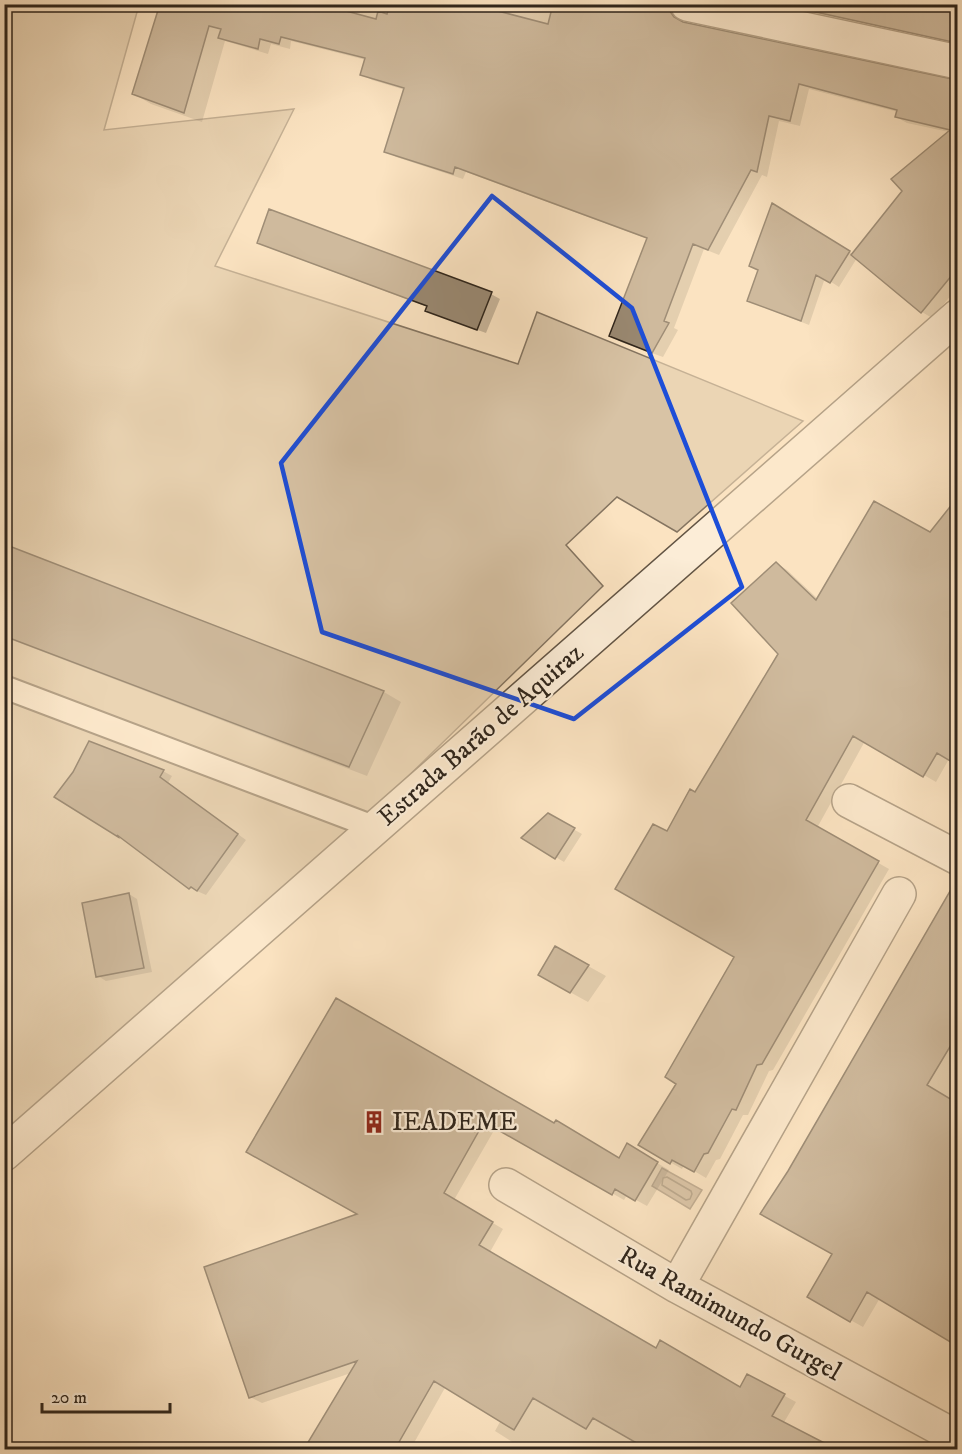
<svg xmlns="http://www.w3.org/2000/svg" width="962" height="1454" viewBox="0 0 962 1454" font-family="'IM FELL DW Pica',serif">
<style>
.green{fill:#d8c3a5;stroke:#847460;stroke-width:1.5}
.water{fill:#b6a289;stroke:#80705d;stroke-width:1.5}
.shadow{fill:#0003}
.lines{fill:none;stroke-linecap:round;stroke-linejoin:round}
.shore{stroke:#726452;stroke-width:1.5}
.building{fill:#998871;stroke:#2f251b;stroke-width:1.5}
.service-casing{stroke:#625444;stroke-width:26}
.minor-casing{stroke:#625444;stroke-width:36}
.tertiary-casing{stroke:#625444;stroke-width:36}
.service{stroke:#fcedd7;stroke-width:22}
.minor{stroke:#fcedd7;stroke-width:33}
.tertiary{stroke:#fcedd7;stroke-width:33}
.marked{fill:none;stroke:#1d4ed8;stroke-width:4.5;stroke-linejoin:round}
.labels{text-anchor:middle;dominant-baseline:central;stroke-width:4.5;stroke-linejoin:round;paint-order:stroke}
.street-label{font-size:26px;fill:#2f251b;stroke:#fcedd7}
.poi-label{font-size:26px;fill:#2f251b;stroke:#fcedd7;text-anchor:start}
</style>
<rect width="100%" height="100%" fill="#fbe3c1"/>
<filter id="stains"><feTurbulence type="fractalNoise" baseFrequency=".00333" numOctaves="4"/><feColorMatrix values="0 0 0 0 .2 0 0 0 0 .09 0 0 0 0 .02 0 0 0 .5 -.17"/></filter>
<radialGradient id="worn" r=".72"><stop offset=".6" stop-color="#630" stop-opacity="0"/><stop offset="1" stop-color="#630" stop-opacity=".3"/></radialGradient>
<!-- green -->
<path class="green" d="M 5,5 L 139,5 L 104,130 L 294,109 L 215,266 L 518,364 L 537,312 L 803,421 L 677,532 L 617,497 L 566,545 L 603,586 L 5,1170 Z"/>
<!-- water -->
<path class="water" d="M 662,1168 L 702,1190 L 690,1209 L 652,1186 Z"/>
<!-- shadow -->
<path class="shadow" d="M 230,4 L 680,4 L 679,17 L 684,24 L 958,82 L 958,287 L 932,318 L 922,312 L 857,258 L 839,287 L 825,278 L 809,325 L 758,305 L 759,270 L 772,205 L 853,254 L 949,132 L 907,123 L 896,117 L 898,112 L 809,89 L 800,126 L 779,121 L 767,177 L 762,175 L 719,255 L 704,249 L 674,328 L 678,330 L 663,357 L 621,342 L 611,336 L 648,239 L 466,172 L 463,179 L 396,157 L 386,151 L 405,90 L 372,80 L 362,74 L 366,60 L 291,41 L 290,49 L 271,44 L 268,54 L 225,41 L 202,122 L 151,104 L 134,94 Z
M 767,4 L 958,4 L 958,45 Z
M 259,242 L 491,294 L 500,299 L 486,333 L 436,315 L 428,307 L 267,247 Z
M 949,510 L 958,515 L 958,763 L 949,759 L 936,782 L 865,741 L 817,828 L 889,869 L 773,1070 L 769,1071 L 748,1115 L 743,1115 L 720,1159 L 716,1160 L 706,1178 L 684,1165 L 682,1169 L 640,1145 L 678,1083 L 736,957 L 667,833 L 695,794 L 780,653 L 776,563 L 787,570 L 818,599 L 930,534 Z
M 4,547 L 384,692 L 401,702 L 367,776 L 4,637 Z
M 163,771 L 172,776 L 168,783 L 246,840 L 206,895 L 190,888 L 125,839 Z
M 548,815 L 582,834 L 564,862 L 524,838 Z
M 129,894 L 137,899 L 152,972 L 106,981 L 98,976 Z
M 947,900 L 958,906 L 958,1343 L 880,1298 L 863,1327 L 809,1297 L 834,1254 L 789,1171 Z
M 556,948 L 606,976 L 588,1002 L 557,985 Z
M 337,1000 L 555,1126 L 620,1160 L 627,1145 L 669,1170 L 647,1206 L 627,1195 L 624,1200 L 496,1127 L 454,1200 L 503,1229 L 490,1252 L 656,1350 L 740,1388 L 748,1376 L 796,1402 L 783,1424 L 831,1450 L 525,1450 L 495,1431 L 501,1420 L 446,1386 L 410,1450 L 306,1450 L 351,1373 L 262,1403 L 250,1397 L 360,1215 Z"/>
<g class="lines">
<!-- shore -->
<path class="shore" d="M 667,1177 L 691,1191 L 692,1194 L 690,1199 L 686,1200 L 662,1185 L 663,1178 Z"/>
</g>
<!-- building -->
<path class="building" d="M 174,4 L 320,4 L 376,19 L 378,11 L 387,14 L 390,4 L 471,4 L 548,24 L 553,4 L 669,4 L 669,10 L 674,17 L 683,22 L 957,80 L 957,269 L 921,313 L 851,255 L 902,191 L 891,179 L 950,130 L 895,117 L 897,110 L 799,84 L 790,121 L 769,116 L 757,172 L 751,170 L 708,250 L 693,244 L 664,321 L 669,323 L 652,353 L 609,336 L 647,238 L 455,167 L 453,174 L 384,152 L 404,88 L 360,75 L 365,58 L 281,37 L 279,44 L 260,39 L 258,49 L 218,38 L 221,29 L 209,26 L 184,113 L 132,94 L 159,7 L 173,10 Z
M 779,4 L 957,4 L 957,43 Z
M 772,203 L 850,251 L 830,283 L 816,275 L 801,321 L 747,301 L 758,270 L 749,266 Z
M 269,209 L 492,292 L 477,330 L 425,311 L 427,306 L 257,243 Z
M 957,498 L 957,765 L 937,753 L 923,777 L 853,736 L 806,820 L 879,861 L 762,1064 L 757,1065 L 736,1110 L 732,1109 L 708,1153 L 704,1154 L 694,1172 L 672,1160 L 670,1164 L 638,1145 L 676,1084 L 665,1077 L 734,957 L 615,889 L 653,824 L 667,831 L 690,789 L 695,792 L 778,654 L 731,603 L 776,562 L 816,600 L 874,501 L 930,532 Z
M 4,544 L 384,691 L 349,767 L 4,636 Z
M 89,741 L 164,770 L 160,777 L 238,834 L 197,891 L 191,887 L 189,889 L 117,835 L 118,837 L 54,797 L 73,772 Z
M 548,813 L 575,828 L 555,859 L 521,838 Z
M 957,879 L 957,1035 L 927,1085 L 957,1103 L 957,1346 L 867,1292 L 850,1322 L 807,1297 L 832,1254 L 760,1214 L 788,1171 Z
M 129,893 L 144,968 L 96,977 L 82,903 Z
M 555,946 L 589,965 L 570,993 L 538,975 Z
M 336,998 L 554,1123 L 556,1120 L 619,1158 L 627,1143 L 658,1162 L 635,1201 L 615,1189 L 612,1195 L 484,1122 L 444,1193 L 493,1222 L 479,1245 L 656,1348 L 660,1340 L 740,1387 L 747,1374 L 785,1394 L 772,1416 L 836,1449 L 647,1449 L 593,1418 L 586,1429 L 533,1398 L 514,1430 L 434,1381 L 395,1449 L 304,1449 L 357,1361 L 249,1398 L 204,1267 L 357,1214 L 246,1152 Z"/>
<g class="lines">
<!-- service casing -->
<g class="service-casing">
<path id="service" d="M 4,687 L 376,828"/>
</g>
<!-- minor casing -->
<g class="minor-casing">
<path id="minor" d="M 687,4 L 958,62
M 849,801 L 958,858
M 506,1185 L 677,1286 L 958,1438
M 677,1286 L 899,894"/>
</g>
<!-- tertiary casing -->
<g class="tertiary-casing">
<path id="tertiary" d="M 4,1154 L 958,316"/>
</g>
<!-- service -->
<use href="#service" class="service"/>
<!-- minor -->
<use href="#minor" class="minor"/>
<!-- tertiary -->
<use href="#tertiary" class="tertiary"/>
</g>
<!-- marked area -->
<path d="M0 0H962V1454H0ZM 492,196 L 632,308 L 742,587 L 574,719 L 322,632 L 281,463 Z" fill="#fbe3c1" fill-opacity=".55" fill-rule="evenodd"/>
<path class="marked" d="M 492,196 L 632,308 L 742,587 L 574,719 L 322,632 L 281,463 Z"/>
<!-- icons -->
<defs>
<g id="building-bare" transform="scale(1.8)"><path d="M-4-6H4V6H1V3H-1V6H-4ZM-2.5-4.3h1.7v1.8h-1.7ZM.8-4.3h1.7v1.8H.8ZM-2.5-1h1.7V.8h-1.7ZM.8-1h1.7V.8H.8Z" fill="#8f2418" stroke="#fcedd7" stroke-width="2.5" paint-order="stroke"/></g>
</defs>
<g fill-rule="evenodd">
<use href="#building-bare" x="374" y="1122"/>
</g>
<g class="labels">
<!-- street labels -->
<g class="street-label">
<text transform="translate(481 735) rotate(-41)">Estrada Barão de Aquiraz</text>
<text transform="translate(730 1314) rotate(29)">Rua Ramimundo Gurgel</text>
</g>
<!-- poi labels -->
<g class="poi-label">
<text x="392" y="1122">IEADEME</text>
</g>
</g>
<!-- margin -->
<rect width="962" height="1454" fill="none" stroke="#fbe3c1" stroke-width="24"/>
<rect x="6" y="6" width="950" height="1442" fill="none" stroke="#2f251b" stroke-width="3"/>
<rect x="12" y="12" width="938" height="1430" fill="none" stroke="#2f251b" stroke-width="1.5"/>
<!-- scale -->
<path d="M42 1403v9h128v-9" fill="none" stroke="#2f251b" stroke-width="3"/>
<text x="51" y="1403" font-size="18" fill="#2f251b" stroke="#fcedd7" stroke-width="4.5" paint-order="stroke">20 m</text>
<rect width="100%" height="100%" filter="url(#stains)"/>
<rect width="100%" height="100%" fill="url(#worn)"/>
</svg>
